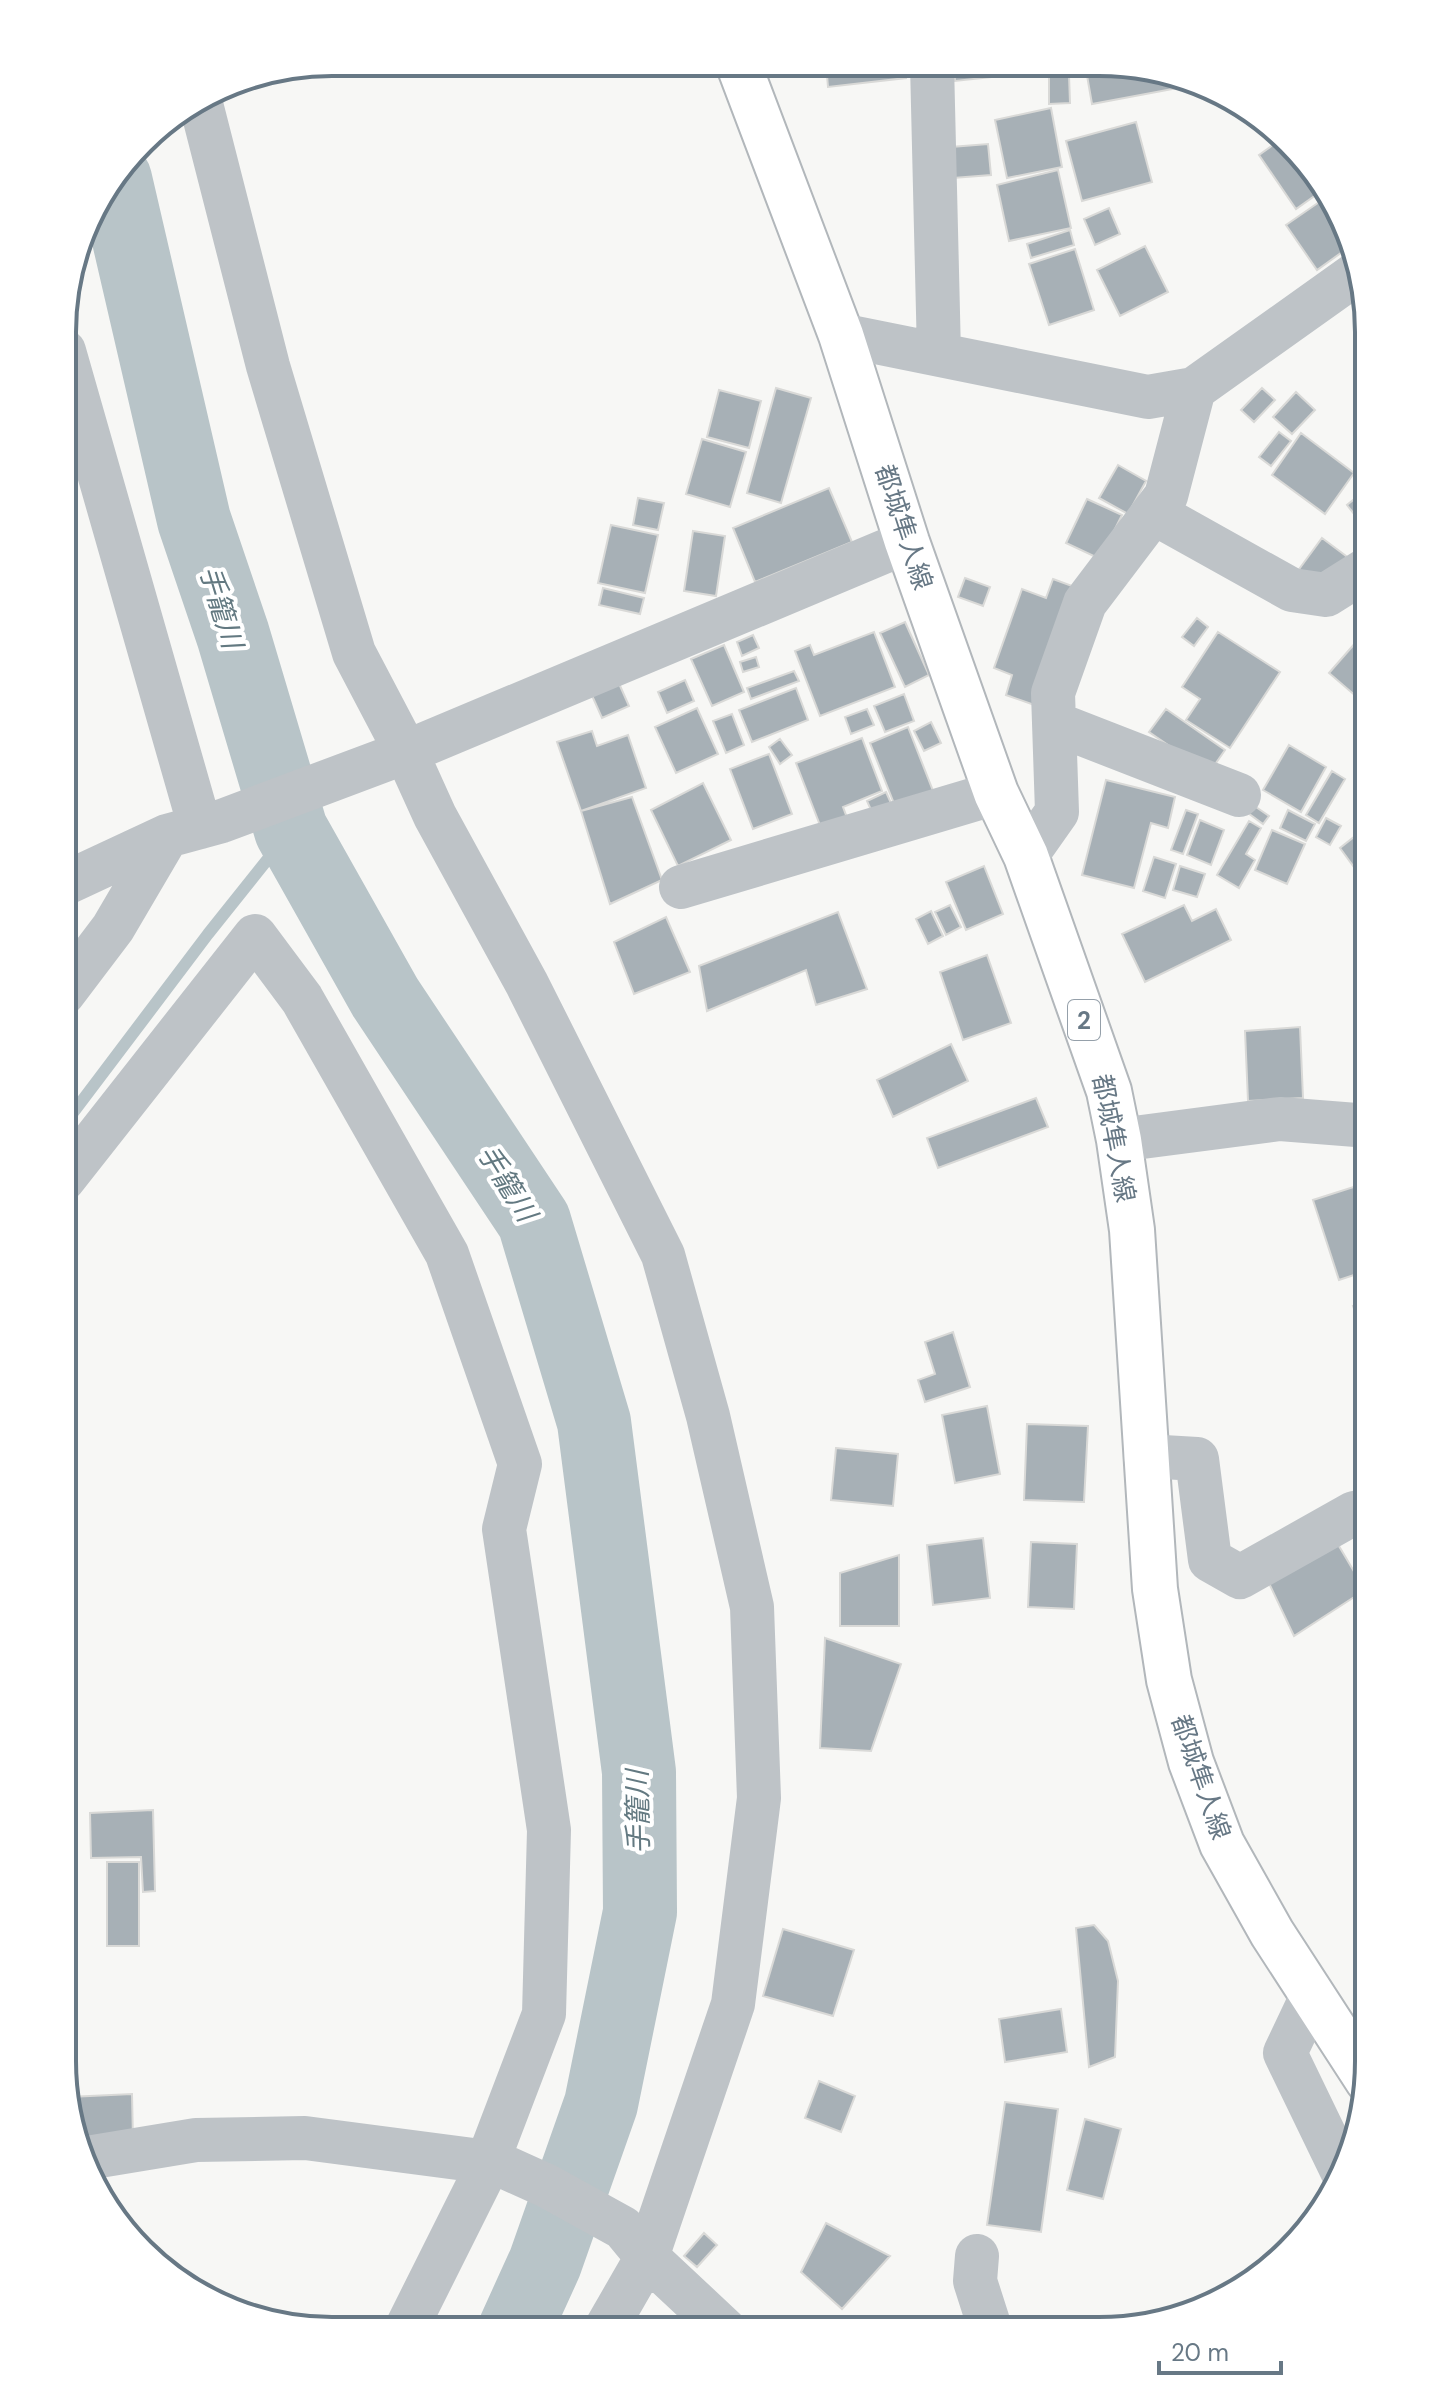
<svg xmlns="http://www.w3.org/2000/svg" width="1431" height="2393" viewBox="0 0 1431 2393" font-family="'DM Sans','Noto Sans JP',sans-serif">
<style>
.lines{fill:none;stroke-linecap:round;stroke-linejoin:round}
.stream{stroke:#b8c4c8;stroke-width:12}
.river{stroke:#b8c4c8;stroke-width:74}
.building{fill:#a7b0b6;stroke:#d9d9d7;stroke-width:2}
.major-casing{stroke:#b2b7bb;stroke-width:48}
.minor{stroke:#bec3c7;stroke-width:44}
.major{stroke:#fff;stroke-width:44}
.labels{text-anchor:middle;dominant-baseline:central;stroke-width:8;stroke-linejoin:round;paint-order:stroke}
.shield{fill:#fff;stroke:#95a0aa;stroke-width:2}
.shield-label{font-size:24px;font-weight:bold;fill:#677885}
.street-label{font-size:26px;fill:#677885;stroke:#fff}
.water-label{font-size:28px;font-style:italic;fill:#637981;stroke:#fff}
.rim{fill:none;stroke:#677885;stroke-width:4}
</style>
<rect width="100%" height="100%" fill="#f7f7f5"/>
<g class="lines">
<!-- stream -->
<path class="stream" d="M 63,1126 L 208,934 L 291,830"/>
<!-- river -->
<path class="river" d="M 115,179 L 194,520 L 233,635 L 291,830 L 385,997 L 534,1221 L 594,1422 L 639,1772 L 640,1912 L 601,2104 L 545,2263 L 515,2329"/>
</g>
<!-- building -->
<path class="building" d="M 826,63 L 905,64 L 906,78 L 828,87 Z
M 954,64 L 1047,64 L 1048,71 L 955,81 Z
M 1085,64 L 1135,64 L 1177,82 L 1178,88 L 1092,104 Z
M 1049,75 L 1069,75 L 1070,103 L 1049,104 Z
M 1051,108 L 1062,167 L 1007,178 L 995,120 Z
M 1136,122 L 1152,182 L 1082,201 L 1066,141 Z
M 1280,140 L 1320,192 L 1296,209 L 1259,155 Z
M 988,144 L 991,175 L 953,178 L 951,147 Z
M 1058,170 L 1071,228 L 1009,241 L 997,185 Z
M 1325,198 L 1349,229 L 1352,245 L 1317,270 L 1286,225 Z
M 1109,208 L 1120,234 L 1095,245 L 1084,219 Z
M 1070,230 L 1074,245 L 1031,258 L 1027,244 Z
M 1145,246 L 1168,292 L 1120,316 L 1097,270 Z
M 1075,249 L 1094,310 L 1049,325 L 1029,264 Z
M 776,388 L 811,398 L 781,503 L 747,493 Z
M 1262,388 L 1275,400 L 1254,422 L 1241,410 Z
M 719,390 L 761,401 L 749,448 L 707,437 Z
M 1296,392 L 1315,410 L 1292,434 L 1273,417 Z
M 1279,432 L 1291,441 L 1271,466 L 1259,457 Z
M 1301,433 L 1354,473 L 1325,514 L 1272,475 Z
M 702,439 L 746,452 L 730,507 L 686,494 Z
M 1118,465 L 1146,481 L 1128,514 L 1099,498 Z
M 1369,487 L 1369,533 L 1347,505 Z
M 829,488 L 852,542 L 755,582 L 733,528 Z
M 638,498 L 664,503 L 658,530 L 633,525 Z
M 1087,499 L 1122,515 L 1100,559 L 1066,543 Z
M 611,525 L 658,535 L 645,593 L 598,583 Z
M 693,531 L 725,536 L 716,596 L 684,591 Z
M 1322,538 L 1350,559 L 1324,593 L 1297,572 Z
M 965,578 L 990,587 L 983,606 L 958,597 Z
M 1053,579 L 1083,590 L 1040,707 L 1006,695 L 1012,675 L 994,668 L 1022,589 L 1046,598 Z
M 603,588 L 644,598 L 640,614 L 599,605 Z
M 1197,618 L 1208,627 L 1194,646 L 1182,637 Z
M 905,622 L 929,675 L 905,687 L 880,633 Z
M 874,632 L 895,687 L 820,716 L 795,651 L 810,645 L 814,655 Z
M 1218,632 L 1280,672 L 1230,748 L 1186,720 L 1200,699 L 1182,687 Z
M 1364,633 L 1369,637 L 1369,700 L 1365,704 L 1329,673 Z
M 753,635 L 759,648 L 742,656 L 737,642 Z
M 724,645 L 744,692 L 712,706 L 691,659 Z
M 756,657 L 759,667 L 743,672 L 740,662 Z
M 794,671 L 799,681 L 751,699 L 747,688 Z
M 617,679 L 629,706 L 602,718 L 590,691 Z
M 685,680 L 694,701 L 667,713 L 658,692 Z
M 796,688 L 808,720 L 752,742 L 739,710 Z
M 904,694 L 914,721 L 885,732 L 874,706 Z
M 697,708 L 718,754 L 676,773 L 655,727 Z
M 867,709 L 874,725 L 851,734 L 845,717 Z
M 1166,709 L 1225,750 L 1209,773 L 1149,732 Z
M 732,714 L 744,745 L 726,753 L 713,721 Z
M 931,722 L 941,743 L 924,751 L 914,731 Z
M 908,727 L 935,796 L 897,811 L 870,743 Z
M 592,731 L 597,746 L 628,735 L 646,788 L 581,811 L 557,742 Z
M 862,738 L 882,791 L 843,807 L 849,823 L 823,833 L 796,763 Z
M 780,739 L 792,755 L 780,764 L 769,747 Z
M 1289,745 L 1326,767 L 1301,812 L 1263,790 Z
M 769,754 L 792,814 L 753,829 L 730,769 Z
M 1332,771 L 1345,779 L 1319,823 L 1306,815 Z
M 1106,780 L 1175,797 L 1168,828 L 1151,823 L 1134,888 L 1082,875 Z
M 703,783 L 731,840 L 678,866 L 651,810 Z
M 886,792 L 895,812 L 876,821 L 867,801 Z
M 632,797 L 662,880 L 610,904 L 581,811 Z
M 1253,805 L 1269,816 L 1263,824 L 1248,813 Z
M 1186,810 L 1198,814 L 1183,854 L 1171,850 Z
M 1288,810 L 1315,824 L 1306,841 L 1280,828 Z
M 1326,818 L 1341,826 L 1330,845 L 1316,837 Z
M 1200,820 L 1224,830 L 1211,865 L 1187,855 Z
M 1249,821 L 1261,828 L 1246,854 L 1255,860 L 1239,888 L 1217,875 Z
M 1272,830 L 1305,844 L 1287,884 L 1255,870 Z
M 1359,833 L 1369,846 L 1369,867 L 1359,874 L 1340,848 Z
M 1154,857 L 1176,864 L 1165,898 L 1143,891 Z
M 984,866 L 1003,914 L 966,930 L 946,882 Z
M 1180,866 L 1205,874 L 1197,897 L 1173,890 Z
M 950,905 L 961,927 L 946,935 L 935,912 Z
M 1184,905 L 1192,921 L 1216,909 L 1231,940 L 1145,982 L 1122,934 Z
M 931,911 L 943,936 L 928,944 L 916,919 Z
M 838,912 L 867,989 L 816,1005 L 806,970 L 707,1011 L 699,966 Z
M 666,917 L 690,972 L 634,994 L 614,942 Z
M 987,955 L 1011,1023 L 963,1040 L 940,972 Z
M 1300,1027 L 1303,1098 L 1248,1101 L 1245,1031 Z
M 951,1044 L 968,1081 L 893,1117 L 877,1080 Z
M 1036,1098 L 1048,1127 L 938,1168 L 927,1138 Z
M 1369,1182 L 1369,1270 L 1339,1280 L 1313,1200 Z
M 1369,1301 L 1369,1349 L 1353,1306 Z
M 953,1332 L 970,1387 L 925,1402 L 918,1380 L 935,1374 L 925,1342 Z
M 987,1406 L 1000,1474 L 955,1483 L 942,1415 Z
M 1027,1424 L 1088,1426 L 1084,1502 L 1024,1500 Z
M 836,1448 L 898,1454 L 893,1506 L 831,1500 Z
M 1333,1536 L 1365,1590 L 1294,1636 L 1268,1581 Z
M 983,1538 L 990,1598 L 933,1605 L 927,1545 Z
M 1031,1542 L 1077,1544 L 1074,1609 L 1028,1607 Z
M 899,1555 L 899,1626 L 840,1626 L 840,1573 Z
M 825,1638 L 901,1664 L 871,1751 L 820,1748 Z
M 153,1810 L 155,1891 L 143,1892 L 141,1857 L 91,1858 L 90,1813 Z
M 107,1862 L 139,1862 L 139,1946 L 107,1946 Z
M 1094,1925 L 1108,1941 L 1118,1981 L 1115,2057 L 1089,2067 L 1076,1928 Z
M 783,1929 L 854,1950 L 833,2016 L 763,1996 Z
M 1061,2009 L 1067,2052 L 1005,2062 L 999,2019 Z
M 819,2081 L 855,2096 L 841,2132 L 805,2118 Z
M 132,2094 L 133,2140 L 78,2143 L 69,2097 Z
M 1005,2102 L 1058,2109 L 1041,2232 L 987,2225 Z
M 1085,2119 L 1121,2129 L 1103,2199 L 1067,2190 Z
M 826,2223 L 890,2256 L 842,2309 L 801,2272 Z
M 704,2233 L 717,2245 L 697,2267 L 684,2256 Z
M 1109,2319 L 1111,2329 L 1100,2331 L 1047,2331 Z"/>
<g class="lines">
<!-- major casing -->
<g class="major-casing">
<path id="major" d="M 738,63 L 841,335 L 907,542 L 996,793 L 1026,856 L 1109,1091 L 1119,1140 L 1132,1230 L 1155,1589 L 1169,1680 L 1191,1762 L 1222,1844 L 1272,1933 L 1368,2081"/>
</g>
<!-- minor -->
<path class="minor" d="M 932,64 L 939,354
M 200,100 L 268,366 L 354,653 L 406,752 L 435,816 L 527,984 L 663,1255 L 708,1416 L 752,1607 L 759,1798 L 733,2004 L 647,2257 L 605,2330
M 841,335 L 1148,397 L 1194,389 L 1357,273
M 64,351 L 200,827
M 1154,513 L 1292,590 L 1326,595 L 1369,568
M 1054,723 L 1239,795
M 1026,856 L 1057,812 L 1053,693 L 1085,603 L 1166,496 L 1194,389
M 64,884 L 167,836 L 222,821 L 406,752 L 907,542
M 681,887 L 996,793
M 63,994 L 113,928 L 167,836
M 1119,1140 L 1280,1119 L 1369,1126
M 63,1180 L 255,936 L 302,999 L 447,1254 L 520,1464 L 504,1529 L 549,1830 L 544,2014 L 481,2179 L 406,2329
M 1146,1456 L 1197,1459 L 1210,1560 L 1240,1577 L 1354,1513 L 1369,1510
M 1312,1996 L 1285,2053 L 1343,2173
M 81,2159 L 196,2140 L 305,2138 L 496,2163 L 547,2186 L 623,2228 L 647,2257 L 725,2330
M 977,2256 L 975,2281 L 991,2331"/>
<!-- major -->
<use href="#major" class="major"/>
</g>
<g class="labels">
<!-- shield labels -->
<rect class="shield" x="1068" y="1000" width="32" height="40" rx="6"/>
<g class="shield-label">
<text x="1084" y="1020">2</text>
</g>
<!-- street labels -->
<g class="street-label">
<text transform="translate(904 527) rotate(72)">都城隼人線</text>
<text transform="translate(1114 1138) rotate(79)">都城隼人線</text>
<text transform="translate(1201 1777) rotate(71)">都城隼人線</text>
</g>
<!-- water labels -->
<g class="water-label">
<text transform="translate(221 607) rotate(73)">手籠川</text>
<text transform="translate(507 1183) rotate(58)">手籠川</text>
<text transform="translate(638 1812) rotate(-91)">手籠川</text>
</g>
</g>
<!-- crop -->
<path d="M0 0H1431V2393H0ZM332 76H1099A256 256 0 0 1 1355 332V2061A256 256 0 0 1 1099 2317H332A256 256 0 0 1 76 2061V332A256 256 0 0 1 332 76Z" fill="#fff" fill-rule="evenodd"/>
<path class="rim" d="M332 76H1099A256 256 0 0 1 1355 332V2061A256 256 0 0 1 1099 2317H332A256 256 0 0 1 76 2061V332A256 256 0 0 1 332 76Z"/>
<!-- scale -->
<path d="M1159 2361v12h122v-12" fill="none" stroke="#677885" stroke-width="4"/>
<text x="1171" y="2361" font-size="24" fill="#677885" stroke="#ffffff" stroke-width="6" paint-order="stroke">20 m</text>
</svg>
